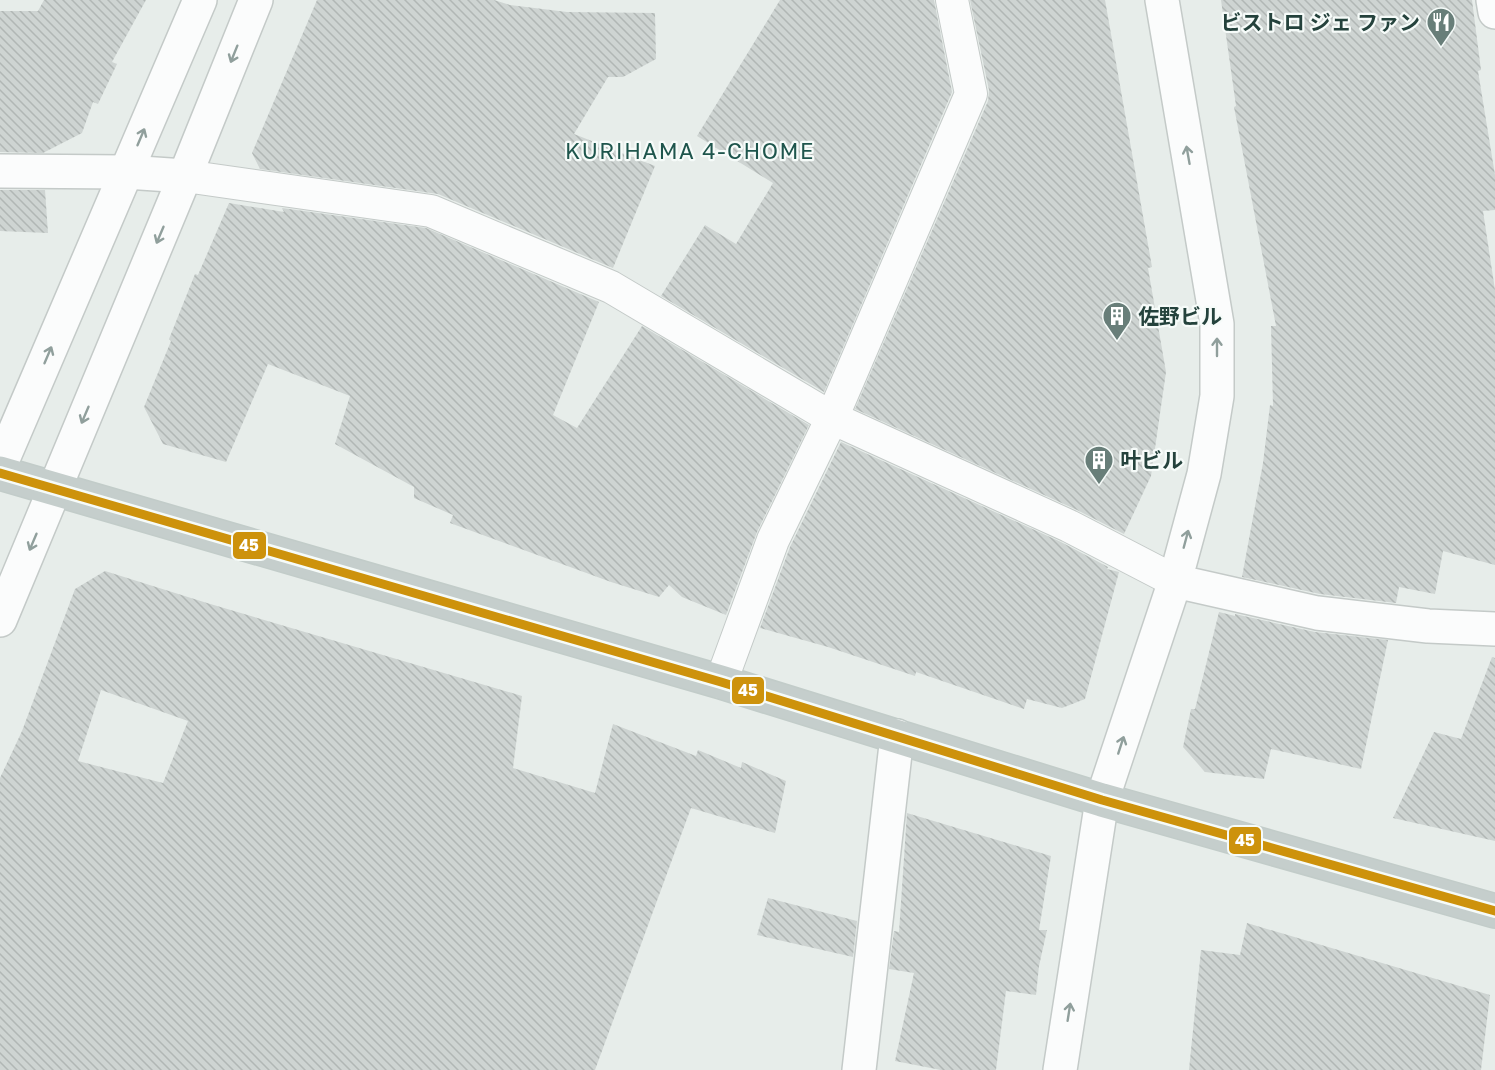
<svg xmlns="http://www.w3.org/2000/svg" width="1495" height="1070" viewBox="0 0 1495 1070" font-family="'Golos Text','Noto Sans JP',sans-serif">
<style>
.building{fill:url(#building-back-hatch);fill-rule:evenodd}
.lines{fill:none;stroke-linecap:round;stroke-linejoin:round}
.pedestrian-casing{stroke:#c4cac8;stroke-width:34}
.minor-casing{stroke:#c4cac8;stroke-width:36}
.tertiary-casing{stroke:#c4cac8;stroke-width:36}
.trunk-casing{stroke:#c2ccc9;stroke-width:36}
.pedestrian{stroke:#fbfcfc;stroke-width:32}
.minor{stroke:#fbfcfc;stroke-width:33}
.tertiary{stroke:#fbfcfc;stroke-width:33}
.trunk{stroke:#c5cecc;stroke-width:33}
.bus-1-casing{stroke:#f6fbf9;stroke-width:14}
.bus-1{stroke:#cd920c;stroke-width:9}
.oneway{stroke:#909f9c}
.labels{text-anchor:middle;dominant-baseline:central;stroke-width:4.5;stroke-linejoin:round;paint-order:stroke}
.poi-label{font-size:21px;font-weight:bold;fill:#24423c;stroke:#f6fbf9;text-anchor:start}
.neighbourhood-label{font-size:22px;letter-spacing:1.5px;fill:#1e554c;stroke:#f6fbf9}
.line-badge{stroke:#f6fbf9;stroke-width:2}
.badge-label{font-size:16px;text-anchor:middle;font-weight:bold;fill:#fff}
</style>
<defs>
<pattern id="building-back-hatch" width="6" height="6" patternUnits="userSpaceOnUse" patternTransform="scale(1.5)"><rect width="6" height="6" fill="#ced4d2"/><path d="M-1 5l2 2M0 0l6 6M5-1l2 2" fill="none" stroke="#b1b7b5"/></pattern>
</defs>
<rect width="100%" height="100%" fill="#e7edea"/>
<!-- building -->
<path class="building" d="M 44,0 L 146,0 L 112,62 L 117,64 L 98,104 L 93,102 L 82,133 L 43,153 L 0,152 L 0,11 L 38,11 Z
M 317,0 L 494,0 L 510,5 L 567,12 L 655,13 L 656,59 L 623,77 L 608,77 L 574,134 L 655,166 L 613,268 L 438,194 L 260,169 L 252,153 Z
M 780,0 L 934,0 L 952,92 L 824,392 L 661,296 L 705,225 L 736,244 L 773,183 L 697,136 Z
M 970,0 L 1105,0 L 1152,267 L 1148,268 L 1166,372 L 1151,476 L 1124,534 L 1077,510 L 855,409 L 988,101 L 989,90 Z
M 1221,0 L 1472,0 L 1481,70 L 1478,71 L 1495,175 L 1495,210 L 1483,211 L 1495,290 L 1495,565 L 1443,551 L 1435,594 L 1399,587 L 1396,603 L 1320,594 L 1242,577 L 1263,463 L 1270,405 L 1273,406 L 1271,326 L 1276,326 L 1234,107 L 1236,106 Z
M 0,190 L 45,190 L 48,233 L 0,231 Z
M 229,203 L 284,212 L 282,208 L 426,228 L 599,302 L 553,415 L 577,428 L 642,326 L 809,425 L 757,532 L 726,615 L 682,597 L 669,585 L 659,597 L 611,582 L 450,523 L 453,515 L 414,498 L 414,487 L 335,444 L 350,396 L 268,364 L 226,462 L 163,444 L 144,407 L 171,341 L 169,339 L 195,274 L 198,275 Z
M 841,442 L 1061,542 L 1108,567 L 1107,569 L 1119,572 L 1085,699 L 1062,708 L 1027,699 L 1024,709 L 916,672 L 915,676 L 828,647 L 760,628 L 790,547 Z
M 105,571 L 207,603 L 522,696 L 513,768 L 595,793 L 613,724 L 696,756 L 698,750 L 741,768 L 742,762 L 786,781 L 775,833 L 691,808 L 595,1070 L 0,1070 L 0,778 L 22,731 L 75,589 ZM 101,690 L 188,721 L 163,783 L 78,761 Z
M 1219,612 L 1235,616 L 1235,614 L 1315,632 L 1388,640 L 1361,769 L 1271,749 L 1264,779 L 1205,772 L 1183,747 L 1191,709 L 1195,709 Z
M 1492,657 L 1495,658 L 1495,841 L 1393,818 L 1434,732 L 1461,739 Z
M 907,813 L 1051,856 L 1039,930 L 1047,930 L 1039,966 L 1036,995 L 1006,991 L 996,1070 L 941,1070 L 895,1061 L 914,973 L 889,969 L 894,931 L 899,932 Z
M 768,898 L 857,921 L 853,957 L 757,935 Z
M 1247,923 L 1490,995 L 1481,1070 L 1189,1070 L 1201,950 L 1240,955 Z"/>
<g class="lines">
<!-- pedestrian casing -->
<g class="pedestrian-casing">
<path id="pedestrian" d="M 185,176 L 431,211 L 611,287 L 832,418 L 1069,526 L 1175,581
M 721,682 L 773,540 L 832,418 L 971,94 L 952,0"/>
</g>
<!-- minor casing -->
<g class="minor-casing">
<path id="minor" d="M 1493,0 L 1495,12
M 0,171 L 126,172 L 185,176
M 1175,581 L 1317,613 L 1428,626 L 1495,629
M 859,1070 L 897,736
M 1060,1070 L 1102,800 L 1175,581 L 1204,474 L 1217,396 L 1217,324 L 1162,0"/>
</g>
<!-- tertiary casing -->
<g class="tertiary-casing">
<path id="tertiary" d="M 0,466 L 200,0
M 0,620 L 185,176 L 256,0"/>
</g>
<!-- trunk casing -->
<g class="trunk-casing">
<path id="trunk" d="M 0,473 L 721,682 L 1102,800 L 1495,911"/>
</g>
<!-- pedestrian -->
<use href="#pedestrian" class="pedestrian"/>
<!-- minor -->
<use href="#minor" class="minor"/>
<!-- tertiary -->
<use href="#tertiary" class="tertiary"/>
<!-- trunk -->
<use href="#trunk" class="trunk"/>
<!-- bus-1 casing -->
<g class="bus-1-casing">
<path id="bus-1" d="M 0,473 L 721,682 L 1102,800 L 1495,911"/>
</g>
<!-- bus-1 -->
<use href="#bus-1" class="bus-1"/>
</g>
<!-- one-way arrows -->
<defs><path id="oneway-shaft" d="M-6 0H5M1.5-3L5.5 0L1.5 3" fill="none" stroke-width="1.6" stroke-linecap="round" stroke-linejoin="round" transform="scale(1.5)"/></defs>
<g class="oneway">
<use href="#oneway-shaft" transform="translate(234 54) rotate(112)"/>
<use href="#oneway-shaft" transform="translate(141 137) rotate(-67)"/>
<use href="#oneway-shaft" transform="translate(1188 155) rotate(-100)"/>
<use href="#oneway-shaft" transform="translate(160 235) rotate(113)"/>
<use href="#oneway-shaft" transform="translate(1217 347) rotate(-90)"/>
<use href="#oneway-shaft" transform="translate(48 355) rotate(-67)"/>
<use href="#oneway-shaft" transform="translate(85 415) rotate(113)"/>
<use href="#oneway-shaft" transform="translate(1186 539) rotate(-75)"/>
<use href="#oneway-shaft" transform="translate(33 542) rotate(113)"/>
<use href="#oneway-shaft" transform="translate(1121 745) rotate(-72)"/>
<use href="#oneway-shaft" transform="translate(1069 1012) rotate(-81)"/>
</g>
<!-- icons -->
<defs>
<g id="restaurant-pin" transform="scale(1.5)"><path d="M0 17L-7.5 6A9.5 9.5 0 1 1 7.5 6Z" fill="#687e79" stroke="#f6fbf9"/><path d="M-5-6h1v4h1v-4h1v4h1v-4h1v5L-1.5 .5V6h-2V.5L-5-1ZM5-6V6H3V1.5H1.5Q1.5-4 5-6Z" fill="#fff"/></g>
<g id="building-pin" transform="scale(1.5)"><path d="M0 17L-7.5 6A9.5 9.5 0 1 1 7.5 6Z" fill="#687e79" stroke="#f6fbf9"/><path d="M-4-6H4V6H1V3H-1V6H-4ZM-2.5-4.3h1.7v1.8h-1.7ZM.8-4.3h1.7v1.8H.8ZM-2.5-1h1.7V.8h-1.7ZM.8-1h1.7V.8H.8Z" fill="#fff"/></g>
</defs>
<g fill-rule="evenodd">
<use href="#restaurant-pin" x="1441" y="22"/>
<use href="#building-pin" x="1117" y="316"/>
<use href="#building-pin" x="1099" y="460"/>
</g>
<g class="labels">
<!-- poi labels -->
<g class="poi-label">
<text x="1420" y="22" text-anchor="end">ビストロ ジェ ファン</text>
<text x="1138" y="316">佐野ビル</text>
<text x="1120" y="460">叶ビル</text>
</g>
<!-- neighbourhood labels -->
<g class="neighbourhood-label">
<text x="690" y="150">KURIHAMA 4-CHOME</text>
</g>
</g>
<g class="line-badge">
<rect x="232" y="531" width="35" height="29" rx="6" fill="#cd920c"/>
<rect x="731" y="676" width="34" height="29" rx="6" fill="#cd920c"/>
<rect x="1228" y="826" width="34" height="29" rx="6" fill="#cd920c"/>
</g>
<g class="badge-label">
<text x="249" y="551">45</text>
<text x="748" y="696">45</text>
<text x="1245" y="846">45</text>
</g>
</svg>
